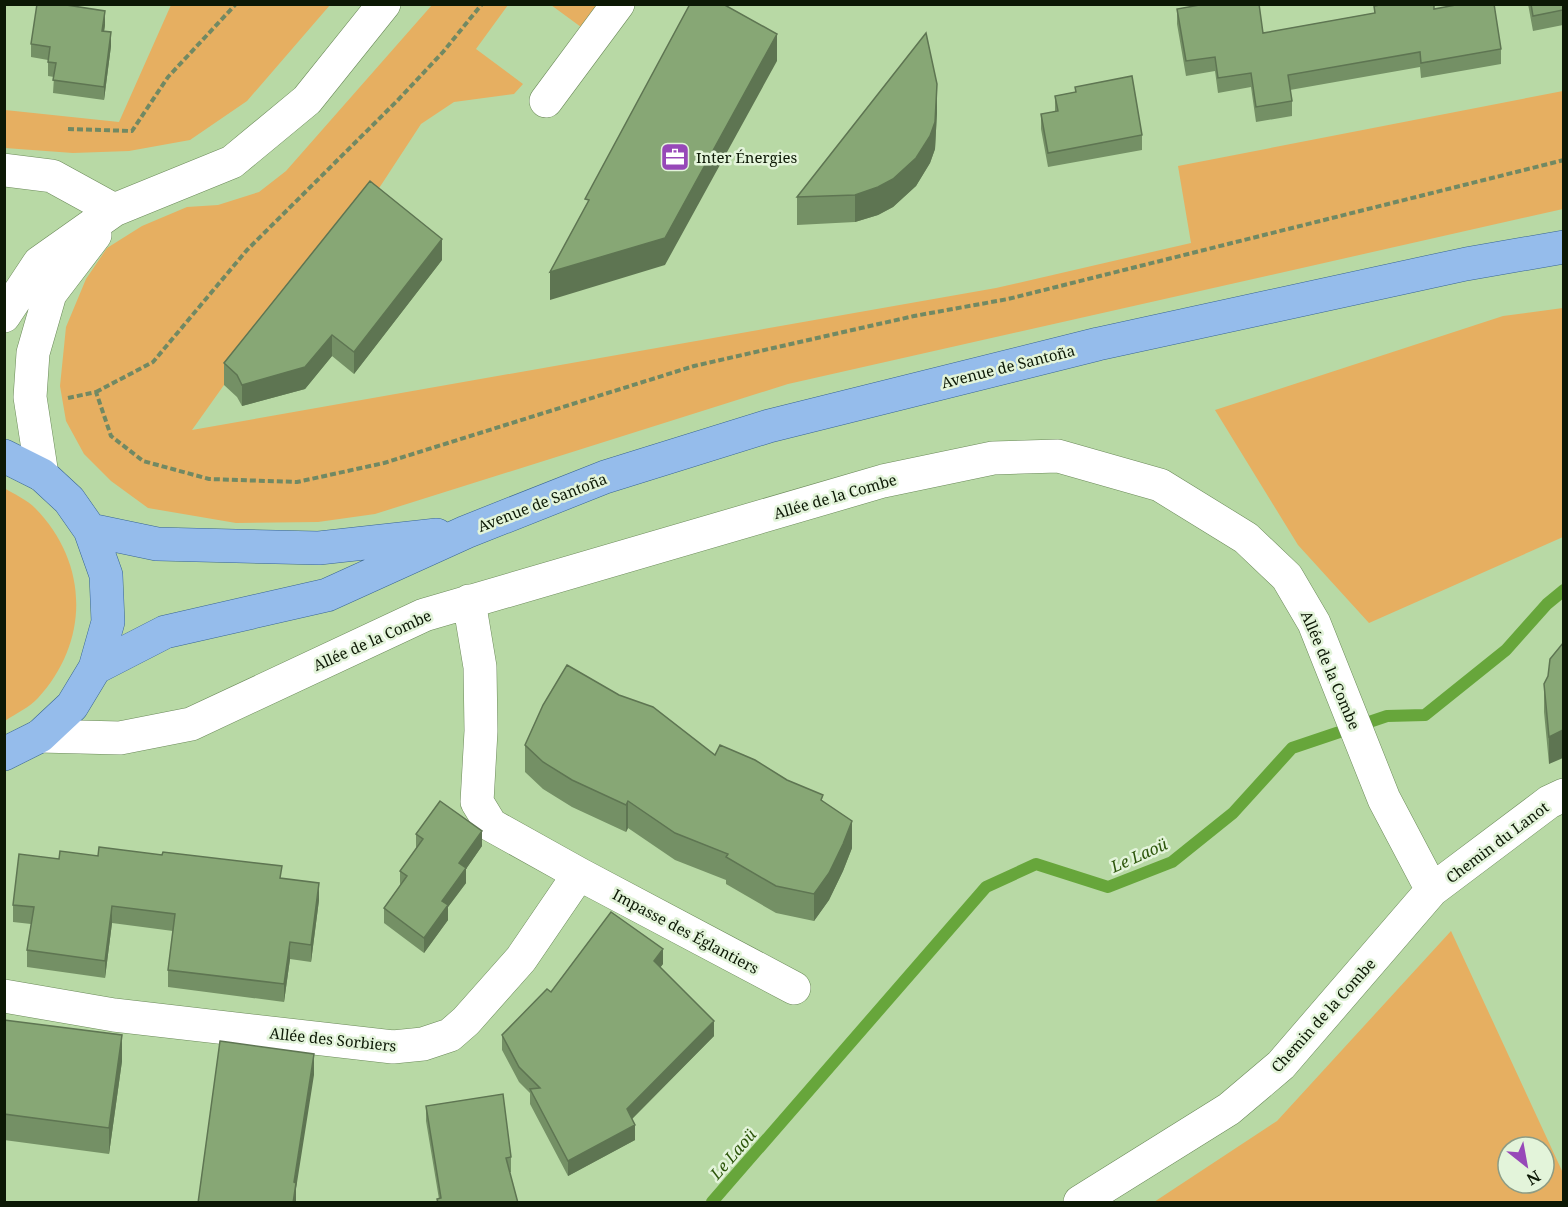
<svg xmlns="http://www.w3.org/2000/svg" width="1568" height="1207" viewBox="0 0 1568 1207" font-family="'Noto Serif',serif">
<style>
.green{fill:#e6af61;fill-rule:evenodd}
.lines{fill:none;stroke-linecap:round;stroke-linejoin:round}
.stream{stroke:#67a63b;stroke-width:12}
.minor-casing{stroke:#6b8a59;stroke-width:34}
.major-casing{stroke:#386592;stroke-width:34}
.path{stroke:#718963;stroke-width:4;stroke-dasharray:6 3;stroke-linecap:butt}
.minor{stroke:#fff;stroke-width:33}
.major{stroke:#95bceb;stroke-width:33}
.wall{fill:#749065}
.shaded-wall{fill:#5e7552}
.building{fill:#87a775;stroke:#5e7552;stroke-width:1.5}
.labels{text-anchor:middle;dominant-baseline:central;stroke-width:5;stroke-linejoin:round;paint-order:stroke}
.poi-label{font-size:15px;fill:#0c1805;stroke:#e3f4da;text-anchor:start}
.street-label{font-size:15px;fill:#0c1805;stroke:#e3f4da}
.water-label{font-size:16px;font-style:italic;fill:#2c550a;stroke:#e3f4da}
</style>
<rect width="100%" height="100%" fill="#b8d9a5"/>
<!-- green -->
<path class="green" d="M 171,5 L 330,5 L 247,101 L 190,140 L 129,151 L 73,153 L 5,148 L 5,110 L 119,122 Z
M 432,5 L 508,5 L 476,49 L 523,84 L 514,94 L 454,102 L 421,124 L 370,202 L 224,385 L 192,430 L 996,288 L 1191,243 L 1178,166 L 1563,91 L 1563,209 L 788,384 L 375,514 L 318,522 L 236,523 L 148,508 L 111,481 L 84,454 L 66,421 L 60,386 L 66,327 L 86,279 L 107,248 L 142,226 L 187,207 L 218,205 L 259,192 L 286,171 Z
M 551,5 L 599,5 L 581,27 Z
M 1563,308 L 1563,537 L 1369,623 L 1298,545 L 1215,410 L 1503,316 Z
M 4,488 C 14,494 27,500 35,508 C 89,563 90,641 38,698 C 30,707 15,714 5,721 Z
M 1451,931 L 1563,1173 L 1563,1202 L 1154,1202 L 1277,1121 ZM 1508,1147 L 1544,1147 L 1544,1183 L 1508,1183 Z"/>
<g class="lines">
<!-- stream -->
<path class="stream" d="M 712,1202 L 986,887 L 1036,864 L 1108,887 L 1172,862 L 1233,813 L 1292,748 L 1387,716 L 1425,715 L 1506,650 L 1547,604 L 1564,590"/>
<!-- minor casing -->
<g class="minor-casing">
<path id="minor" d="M 546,101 L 618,4
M 4,170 L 52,176 L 114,210
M 4,316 L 39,263 L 114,210 L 232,162 L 307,100 L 384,4
M 42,475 L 30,397 L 33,353 L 50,294 L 95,235
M 469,601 L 480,667 L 481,731 L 477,802 L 491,825 L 579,874 L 794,988
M 40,736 L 120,738 L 191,724 L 424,615 L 883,481 L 993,458 L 1058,456 L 1160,485 L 1246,538 L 1287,577 L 1314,623 L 1384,799 L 1432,890
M 4,996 L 114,1015 L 393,1047 L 423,1044 L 450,1035 L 466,1021 L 521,959 L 579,874
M 1080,1202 L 1229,1109 L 1281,1065 L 1432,890 L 1549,802 L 1564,795"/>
</g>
<!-- major casing -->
<g class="major-casing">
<path id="major" d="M 4,456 L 42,475 L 69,500 L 90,530 L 106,575 L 108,622 L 95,668 L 72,706 L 40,736 L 4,754
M 90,530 L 157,544 L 319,548 L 437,535
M 95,668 L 165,632 L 327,595 L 466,532 L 605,477 L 769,426 L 1098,344 L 1466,264 L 1564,247"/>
</g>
<!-- path -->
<path class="path" d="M 68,129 L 132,131 L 168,77 L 236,4
M 96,392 L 153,362 L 247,250 L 397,101 L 443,52 L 482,4
M 68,398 L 96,392 L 111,436 L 143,461 L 209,479 L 297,482 L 384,463 L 694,366 L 914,316 L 1008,299 L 1564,160"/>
<!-- minor -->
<use href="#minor" class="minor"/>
<!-- major -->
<use href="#major" class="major"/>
</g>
<!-- wall -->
<path class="wall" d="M 1528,4 L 1563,4 L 1563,25 L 1533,31 Z
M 1374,6 L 1434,9 L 1501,49 L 1501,64 L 1421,78 L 1420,67 L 1290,90 L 1292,101 L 1292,116 L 1256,122 L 1251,87 L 1218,93 L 1215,71 L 1186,76 L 1177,24 L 1177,9 L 1263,33 L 1374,13 Z
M 105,25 L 104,31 L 111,46 L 104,100 L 53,93 L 54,77 L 48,76 L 48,60 L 31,57 L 31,44 Z
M 1075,87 L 1142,135 L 1142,150 L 1048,167 L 1041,129 L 1041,114 L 1055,112 L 1055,96 L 1075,92 Z
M 937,112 L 935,149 L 930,163 L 916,186 L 893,207 L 878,215 L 855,222 L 797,225 L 797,197 Z
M 442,260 L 354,374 L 332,356 L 305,389 L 242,406 L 237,397 L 224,385 L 224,363 Z
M 1563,643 L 1549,764 L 1544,712 L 1544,684 Z
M 525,745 L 715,755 L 823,801 L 852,848 L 843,871 L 829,900 L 814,921 L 776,913 L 726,884 L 726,880 L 675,860 L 628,828 L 626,832 L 572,807 L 543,789 L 525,772 Z
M 416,834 L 482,846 L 466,869 L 466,883 L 448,907 L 448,920 L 424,953 L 384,923 L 384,908 L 400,886 L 400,871 L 416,849 Z
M 59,859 L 282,878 L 319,900 L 311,962 L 290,959 L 284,1002 L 168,987 L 168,970 L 173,931 L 112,923 L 105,978 L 27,967 L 27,950 L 31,924 L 13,922 L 13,905 Z
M 663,964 L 660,967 L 714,1036 L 632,1119 L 635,1140 L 568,1176 L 530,1104 L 530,1093 L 519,1082 L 502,1050 L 502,1035 L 551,992 Z
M 4,1020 L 122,1061 L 109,1154 L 4,1140 Z
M 426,1106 L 511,1157 L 511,1172 L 509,1172 L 518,1203 L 437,1203 L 437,1199 L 439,1199 L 426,1121 Z"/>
<!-- shaded-wall -->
<path class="shaded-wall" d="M 105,11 L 105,25 L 102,45 L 102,31 Z
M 111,32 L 111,46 L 104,100 L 104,87 Z
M 777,34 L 777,61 L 665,265 L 550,300 L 550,272 Z
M 937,84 L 937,112 L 935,149 L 930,163 L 916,186 L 893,207 L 878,215 L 855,222 L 855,195 Z
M 442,239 L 442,260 L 354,374 L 354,352 Z
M 332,335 L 332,356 L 305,389 L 242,406 L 242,385 Z
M 1563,730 L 1563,758 L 1549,764 L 1549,737 Z
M 628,801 L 628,828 L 626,832 L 626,805 Z
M 852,821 L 852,848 L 843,871 L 829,900 L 814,921 L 814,894 Z
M 482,831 L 482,846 L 466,869 L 466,883 L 448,907 L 448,920 L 424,953 L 424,938 L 459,863 Z
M 319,883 L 319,900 L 311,962 L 311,945 Z
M 112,906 L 112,923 L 105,978 L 105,961 Z
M 290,942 L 290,959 L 284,1002 L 284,984 Z
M 663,949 L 663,964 L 654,976 L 654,961 Z
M 714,1021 L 714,1036 L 627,1124 L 627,1109 Z
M 122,1035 L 122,1061 L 109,1154 L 109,1128 Z
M 314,1054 L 314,1075 L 296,1189 L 296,1203 L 293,1203 L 294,1182 Z
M 635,1125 L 635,1140 L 568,1176 L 568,1161 Z"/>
<!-- building -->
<path class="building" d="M 37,4 L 60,4 L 105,11 L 102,31 L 111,32 L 104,87 L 53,80 L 56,63 L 48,62 L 50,47 L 31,44 Z
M 690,4 L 723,4 L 777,34 L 665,238 L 550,272 L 589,200 L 585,199 Z
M 1205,4 L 1259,4 L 1263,33 L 1375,13 L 1374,6 L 1386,4 L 1434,4 L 1434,9 L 1461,4 L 1494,4 L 1501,49 L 1421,63 L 1420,52 L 1288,75 L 1292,101 L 1256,107 L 1251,73 L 1218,78 L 1215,57 L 1186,61 L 1177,9 Z
M 1531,4 L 1563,4 L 1563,10 L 1533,16 Z
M 926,33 L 937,84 L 935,122 L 930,136 L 916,158 L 893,179 L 878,187 L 855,195 L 797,197 Z
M 1132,76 L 1142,135 L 1048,153 L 1041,114 L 1058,111 L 1055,96 L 1076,92 L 1075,87 Z
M 370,181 L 442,239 L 354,352 L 332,335 L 305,367 L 242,385 L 237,375 L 224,363 Z
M 1563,643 L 1563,730 L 1549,737 L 1544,684 L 1548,676 L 1550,659 Z
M 567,665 L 619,695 L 653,707 L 715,755 L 720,745 L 755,760 L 787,780 L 823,795 L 821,800 L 852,821 L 843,844 L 829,873 L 814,894 L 776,886 L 726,857 L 728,854 L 675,833 L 628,801 L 626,805 L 572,780 L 543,762 L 525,745 L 543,705 Z
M 440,801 L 482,831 L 459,863 L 466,868 L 442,901 L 448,905 L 424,938 L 384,908 L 407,876 L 400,871 L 423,839 L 416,834 Z
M 99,847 L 162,855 L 163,852 L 282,866 L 280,878 L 319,883 L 311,945 L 290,942 L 284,984 L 168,970 L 175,914 L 112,906 L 105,961 L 27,950 L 34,907 L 13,905 L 19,854 L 59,859 L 60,851 L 98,856 Z
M 611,912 L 663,949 L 654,961 L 714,1021 L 627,1109 L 635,1125 L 568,1161 L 530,1089 L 540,1088 L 519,1067 L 502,1035 L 547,989 L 551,992 Z
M 4,1020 L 122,1035 L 109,1128 L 4,1114 Z
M 220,1041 L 314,1054 L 294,1182 L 296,1183 L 293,1203 L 198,1203 Z
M 503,1094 L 511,1157 L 506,1158 L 518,1203 L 438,1203 L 437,1199 L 441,1198 L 426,1106 Z"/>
<!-- icons -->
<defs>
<g id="office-square" transform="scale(1.5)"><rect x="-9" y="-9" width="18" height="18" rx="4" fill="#9748b8" stroke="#e3f4da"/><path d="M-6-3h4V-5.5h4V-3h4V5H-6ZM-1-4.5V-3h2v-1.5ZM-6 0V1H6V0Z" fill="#fff"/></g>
</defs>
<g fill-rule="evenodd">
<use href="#office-square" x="675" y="157"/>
</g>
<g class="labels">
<!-- poi labels -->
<g class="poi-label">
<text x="696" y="157">Inter Énergies</text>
</g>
<!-- street labels -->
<g class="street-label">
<text transform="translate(1008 366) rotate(-14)">Avenue de Santoña</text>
<text transform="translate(835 496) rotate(-16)">Allée de la Combe</text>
<text transform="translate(542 502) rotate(-21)">Avenue de Santoña</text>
<text transform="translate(372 640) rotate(-24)">Allée de la Combe</text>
<text transform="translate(1331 670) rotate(67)">Allée de la Combe</text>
<text transform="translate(1497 842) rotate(-37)">Chemin du Lanot</text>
<text transform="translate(686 931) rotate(28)">Impasse des Églantiers</text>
<text transform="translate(1323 1015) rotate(-48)">Chemin de la Combe</text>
<text transform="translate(333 1039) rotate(6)">Allée des Sorbiers</text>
</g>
<!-- water labels -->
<g class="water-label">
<text transform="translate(1139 855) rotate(-24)">Le Laoü</text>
<text transform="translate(733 1154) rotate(-49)">Le Laoü</text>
</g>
</g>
<!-- border -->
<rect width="1568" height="1207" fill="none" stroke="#0c1805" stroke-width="12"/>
<!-- north arrow -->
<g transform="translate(1526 1165) rotate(149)"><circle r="28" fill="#e3f4da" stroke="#8d9c85" stroke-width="1.5"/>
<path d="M0-4.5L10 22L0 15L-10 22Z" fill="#9748b8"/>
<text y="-9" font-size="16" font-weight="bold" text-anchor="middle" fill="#0c1805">N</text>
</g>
</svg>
